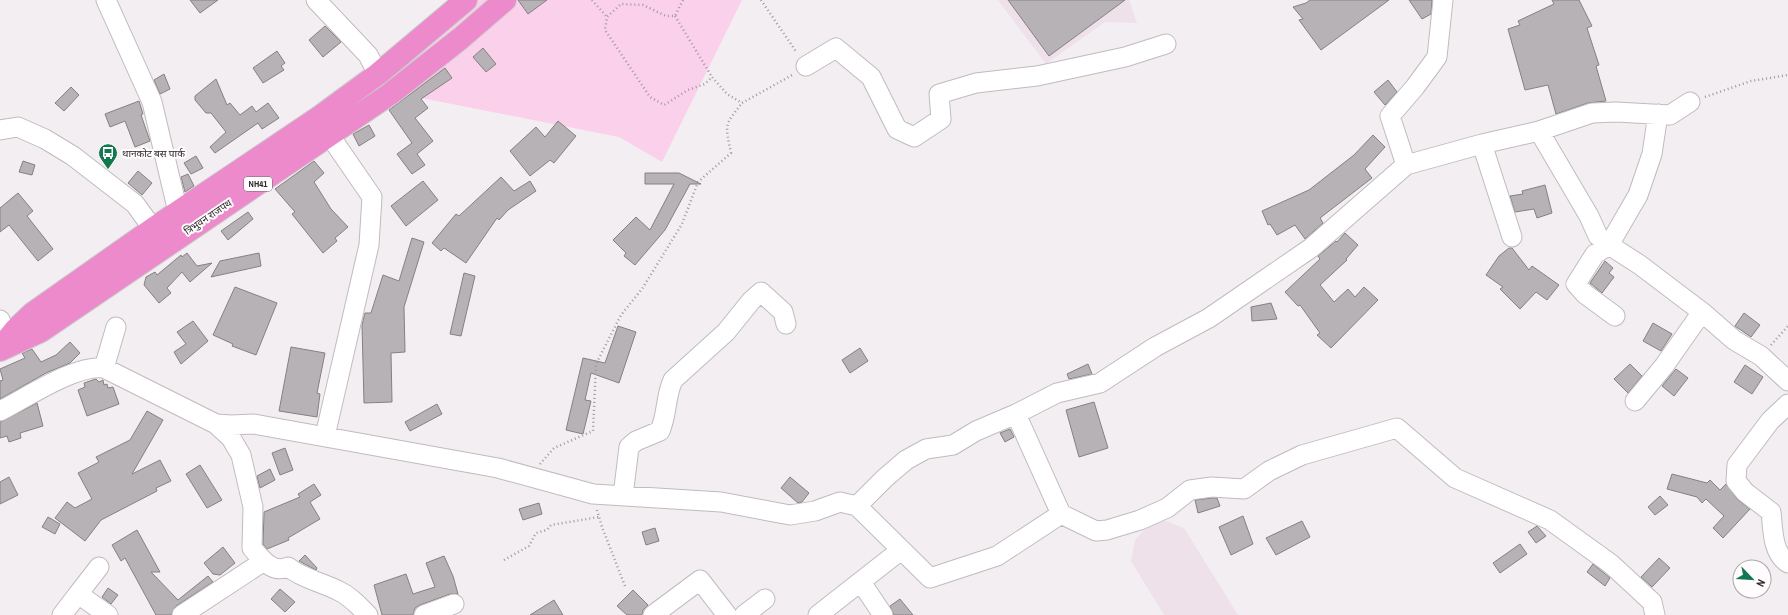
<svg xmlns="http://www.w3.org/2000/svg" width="1788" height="615" viewBox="0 0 1788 615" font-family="'Archivo Narrow','Noto Sans Devanagari',sans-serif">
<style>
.built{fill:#eee1e9}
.green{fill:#fbd0eb}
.building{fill:#b7b2b5;stroke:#858183}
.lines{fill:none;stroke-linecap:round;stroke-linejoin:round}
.minor-casing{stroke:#c0bbbe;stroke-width:21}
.highway-casing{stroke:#ccc;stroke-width:24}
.path{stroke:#9d9a9c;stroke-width:2.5;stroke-dasharray:1 3;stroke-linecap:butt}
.minor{stroke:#fff;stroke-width:19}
.highway{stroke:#ec8acc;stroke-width:22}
.labels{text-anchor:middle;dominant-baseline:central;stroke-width:4;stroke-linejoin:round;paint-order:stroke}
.shield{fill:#fffcfe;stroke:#6b686a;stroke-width:1}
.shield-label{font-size:9px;font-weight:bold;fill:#2b292a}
.poi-label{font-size:10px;fill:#2b292a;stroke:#fffcfe;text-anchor:start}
.street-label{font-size:10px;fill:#2b292a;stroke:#fffcfe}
</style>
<rect width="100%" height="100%" fill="#f3eef1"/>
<!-- built -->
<path class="built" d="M 998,0 L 1129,0 L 1137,23 L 1105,22 L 1046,64 Z
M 1166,521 L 1184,528 L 1238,615 L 1164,615 L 1131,561 L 1135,540 L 1148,526 Z"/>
<!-- green -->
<path class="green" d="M 452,0 L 742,0 L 662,162 L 619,137 L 356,85 Z"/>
<!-- building -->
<path class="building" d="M 190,0 L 218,0 L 200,13 Z
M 518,0 L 547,0 L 528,14 Z
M 1008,0 L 1125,0 L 1049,56 Z
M 1310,0 L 1389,0 L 1321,50 L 1299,20 L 1303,19 L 1293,7 L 1306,3 Z
M 1409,0 L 1432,0 L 1431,14 L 1422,19 Z
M 1552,0 L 1579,0 L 1592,26 L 1587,28 L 1599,65 L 1596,66 L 1606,101 L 1588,103 L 1556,114 L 1548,85 L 1525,90 L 1508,29 L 1520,25 L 1518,21 L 1554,4 Z
M 325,26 L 341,42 L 323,57 L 309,40 Z
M 483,48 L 496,64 L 486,72 L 473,57 Z
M 277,51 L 285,63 L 281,66 L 284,70 L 263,83 L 253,68 Z
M 445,68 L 452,78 L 421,99 L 428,108 L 415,118 L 433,141 L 417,154 L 425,165 L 412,174 L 397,154 L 412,143 L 389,110 Z
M 164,74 L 170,89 L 160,94 L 154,80 Z
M 216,79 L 227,105 L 230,103 L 240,115 L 252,106 L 256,112 L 268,103 L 279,118 L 262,129 L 258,123 L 215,153 L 210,147 L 226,132 L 211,113 L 206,113 L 195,100 L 195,96 Z
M 1388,80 L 1397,92 L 1385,105 L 1374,92 Z
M 71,87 L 79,95 L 64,111 L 55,103 Z
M 139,101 L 143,114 L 141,115 L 150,141 L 135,147 L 125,121 L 110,127 L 105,114 Z
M 558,121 L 576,136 L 554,163 L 550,160 L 530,176 L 510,151 L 536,127 L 545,137 Z
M 369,125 L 375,136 L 359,146 L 353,134 Z
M 1373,135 L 1385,147 L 1365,169 L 1372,178 L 1320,218 L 1323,223 L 1305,239 L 1295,225 L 1277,235 L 1270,224 L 1268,225 L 1262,211 L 1309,190 L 1354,155 Z
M 196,156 L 203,168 L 191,174 L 184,163 Z
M 23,161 L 35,165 L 32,175 L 19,172 Z
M 314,161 L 324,173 L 314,182 L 331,209 L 348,227 L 335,238 L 337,241 L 323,253 L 292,214 L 295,212 L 275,189 Z
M 138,171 L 152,183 L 142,195 L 128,183 Z
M 645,173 L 679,173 L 701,184 L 690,184 L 665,230 L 635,265 L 624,256 L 626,253 L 613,240 L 636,217 L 650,230 L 674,184 L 645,184 Z
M 188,174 L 194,186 L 185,192 L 181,177 Z
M 501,177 L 514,191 L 530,181 L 536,191 L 508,210 L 499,220 L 497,218 L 466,263 L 444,248 L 441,251 L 432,243 L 456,214 L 459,216 Z
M 423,181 L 438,200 L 406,226 L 391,206 Z
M 1545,185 L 1552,213 L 1537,218 L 1534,209 L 1515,212 L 1510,196 L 1523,194 L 1522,191 Z
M 18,193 L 33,211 L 27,216 L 53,249 L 38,261 L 9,225 L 0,232 L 0,208 Z
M 248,212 L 253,219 L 228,240 L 221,231 Z
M 1345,233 L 1358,245 L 1346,259 L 1347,260 L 1320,285 L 1334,302 L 1348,289 L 1355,297 L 1364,287 L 1378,300 L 1331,348 L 1317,335 L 1320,333 L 1300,305 L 1298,306 L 1285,292 L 1320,259 L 1318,256 L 1336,241 L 1337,242 Z
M 412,238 L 424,242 L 404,307 L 405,352 L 391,353 L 392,402 L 364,403 L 362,325 L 365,313 L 371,313 L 383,275 L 399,281 Z
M 1509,248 L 1512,248 L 1529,270 L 1532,266 L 1559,285 L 1547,300 L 1536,292 L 1520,309 L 1500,289 L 1503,287 L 1486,275 L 1499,256 Z
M 187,253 L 197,266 L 212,263 L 190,282 L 182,272 L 167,288 L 171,293 L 159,303 L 144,285 L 146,277 L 155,272 L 157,275 L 181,255 L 182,257 Z
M 259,253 L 261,266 L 211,277 L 220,261 Z
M 1605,261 L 1613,268 L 1609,273 L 1614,277 L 1602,293 L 1590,283 Z
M 464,273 L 475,276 L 461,336 L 450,334 Z
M 235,287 L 277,303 L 256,355 L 232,346 L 233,344 L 213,335 Z
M 1271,303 L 1277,319 L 1252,321 L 1251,307 Z
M 1744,313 L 1760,325 L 1751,337 L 1735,326 Z
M 193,321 L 208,341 L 181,364 L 174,352 L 186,344 L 177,332 Z
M 1653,323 L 1672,334 L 1661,351 L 1643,341 Z
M 618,326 L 636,332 L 619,383 L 591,373 L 585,400 L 591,401 L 583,434 L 566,430 L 583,358 L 605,363 Z
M 70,342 L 80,353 L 70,363 L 46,373 L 0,399 L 0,381 L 3,380 L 0,369 L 25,358 L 22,353 L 32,349 L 41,362 L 56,355 Z
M 291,347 L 325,353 L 317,393 L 320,394 L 317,417 L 279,411 Z
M 860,348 L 868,361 L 850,373 L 842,360 Z
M 1088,364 L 1092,374 L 1069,379 L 1067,374 Z
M 1630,364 L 1642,376 L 1628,393 L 1614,379 Z
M 1745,365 L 1763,377 L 1752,394 L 1734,382 Z
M 1676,369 L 1688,378 L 1674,396 L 1662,386 Z
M 96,379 L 99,382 L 103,380 L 104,385 L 107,384 L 108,388 L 113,387 L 119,404 L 87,416 L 78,390 L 85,387 L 84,383 Z
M 1094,402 L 1108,448 L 1079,457 L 1066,410 Z
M 37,403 L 43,426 L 20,433 L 21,438 L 9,442 L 7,436 L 0,438 L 0,422 Z
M 437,404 L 442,414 L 410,431 L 405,422 Z
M 147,411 L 163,420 L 132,474 L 160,460 L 171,481 L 156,488 L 157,491 L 101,520 L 85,541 L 55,518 L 67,502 L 75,508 L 92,499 L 78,473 L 99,462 L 96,457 L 130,440 Z
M 1010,429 L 1014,437 L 1005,442 L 1000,433 Z
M 285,448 L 293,470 L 280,475 L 272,453 Z
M 200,465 L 222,500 L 207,508 L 186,474 Z
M 270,469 L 275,480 L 260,488 L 257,476 Z
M 1672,474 L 1707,483 L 1710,480 L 1720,490 L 1726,484 L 1737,499 L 1750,509 L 1723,538 L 1713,528 L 1724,516 L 1706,499 L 1702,503 L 1697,497 L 1667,489 Z
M 9,477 L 18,495 L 0,504 L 0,482 Z
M 790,477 L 809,493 L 802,502 L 798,503 L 781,488 Z
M 314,484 L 321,495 L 310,502 L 320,519 L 288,538 L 289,540 L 267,549 L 263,544 L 264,512 L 300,497 L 298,494 Z
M 1660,496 L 1668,505 L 1655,515 L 1648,507 Z
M 1212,498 L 1217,498 L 1220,506 L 1198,513 L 1195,500 Z
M 539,503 L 542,514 L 523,520 L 519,509 Z
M 1243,516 L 1253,544 L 1231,555 L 1219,527 Z
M 48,517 L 60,524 L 55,534 L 42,527 Z
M 1302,521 L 1310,537 L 1276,555 L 1266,538 Z
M 1537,526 L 1546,536 L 1536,543 L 1528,532 Z
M 655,528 L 659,541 L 646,545 L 642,532 Z
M 137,530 L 160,572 L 151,572 L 178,600 L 208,576 L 213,582 L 176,606 L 171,615 L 156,615 L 125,558 L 121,561 L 112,545 Z
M 1520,544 L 1527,554 L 1500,573 L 1493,563 Z
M 223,547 L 235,563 L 220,575 L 213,574 L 204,563 Z
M 305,555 L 317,568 L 316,570 L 299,561 Z
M 444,556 L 453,576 L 458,594 L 450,594 L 420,605 L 415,608 L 413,615 L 382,615 L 374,585 L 406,574 L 413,594 L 435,587 L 426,563 Z
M 1659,558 L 1670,568 L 1652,587 L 1641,577 Z
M 1593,564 L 1610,578 L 1605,586 L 1587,572 Z
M 108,588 L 118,595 L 111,604 L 102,597 Z
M 280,589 L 295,602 L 285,612 L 271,599 Z
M 633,590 L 648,605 L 643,610 L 642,615 L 627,615 L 617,606 Z
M 900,599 L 913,615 L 894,615 L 890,606 Z
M 554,600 L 563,615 L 530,615 Z"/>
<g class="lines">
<!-- minor casing -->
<g class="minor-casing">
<path id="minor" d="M 106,0 L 152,102 L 178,212
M 316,0 L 368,55 L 378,74
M 806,66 L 836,48 L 871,77 L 897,129 L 914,137 L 941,119 L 939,94 L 976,83 L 1037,76 L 1125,57 L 1166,44
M 0,130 L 18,127 L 45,139 L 73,156 L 135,204 L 161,240
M 1539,131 L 1592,113 L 1616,112 L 1670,115 L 1690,102
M 1482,144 L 1512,237
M 1406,165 L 1390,116 L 1415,87 L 1437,57 L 1443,0
M 1615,316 L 1585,294 L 1576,284 L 1595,254 L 1609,245 L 1638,195 L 1652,154 L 1658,114
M 0,320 L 7,340
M 104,368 L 116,327
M 1635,401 L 1664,366 L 1702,312
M 1788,404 L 1770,421 L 1737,465 L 1736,481 L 1745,492 L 1771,512 C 1773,529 1772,553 1788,563
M 0,411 C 26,398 76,364 104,368 L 216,424 L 231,438 L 241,455 L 253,507 L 252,548 C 262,559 272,574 288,567 C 303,579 322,582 339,591 C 350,596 359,606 368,615
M 216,424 L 231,425 L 254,424 L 498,468 L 593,494 L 721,502 L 790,515 L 815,511 L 840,502 L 857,506 L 930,578 L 997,556 L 1061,514 L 1096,531 L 1107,530 L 1140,520 L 1167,508 L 1190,490 L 1212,487 L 1244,489 L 1269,471 L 1302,455 L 1397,428 L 1455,478 L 1550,520 L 1611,564 L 1652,602 L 1655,615
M 325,436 L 369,245 L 372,197 L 330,136
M 623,496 L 629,447 L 636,441 L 660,431 C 668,412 665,397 673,380 L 726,332 L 751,301 L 761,292 L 783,312 L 786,324
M 857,506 L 885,478 L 906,460 L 926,449 L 953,445 L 976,431 L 1016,414
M 1061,514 L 1016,414 L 1057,393 L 1100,383 L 1155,347 L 1209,318 L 1311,248 L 1406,165 L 1482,144 L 1539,131 L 1589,216 L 1598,236 L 1609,245 L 1640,265 L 1702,312 L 1734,340 L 1761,356 L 1788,381
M 861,582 L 883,615
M 78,594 L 99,567
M 62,615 L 78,594 L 108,615
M 182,615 L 264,561
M 424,615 L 454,604
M 653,615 L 700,580 L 727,615
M 744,615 L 765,599
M 818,615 L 901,550"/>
</g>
<!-- highway casing -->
<g class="highway-casing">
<path id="highway" d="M 2,346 L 15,330 L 33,313 L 154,228 L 318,118 L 378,74 L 466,0
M 0,350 L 41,331 L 390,94 L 461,38 L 505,0"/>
</g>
<!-- path -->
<path class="path" d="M 592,0 L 607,17
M 683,0 L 675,16 L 666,16 L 643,5 L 621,4 L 607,17 L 605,30 L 650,97 L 664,105 L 688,90 L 705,84 L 712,77 L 727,94 L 742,103 L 794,74
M 761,0 L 797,53
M 675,16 L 712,77
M 1705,97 L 1751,81 L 1788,75
M 1771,345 L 1788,326
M 540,464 L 554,448 L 593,431 L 596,364 L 621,315 L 642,289 L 682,224 L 698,182 L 731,153 C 725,124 724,126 742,103
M 597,510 L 602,527 L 625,586
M 504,560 L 529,546 L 536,533 L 547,530 L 551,525 L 599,517"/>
<!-- minor -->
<use href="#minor" class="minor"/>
<!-- highway -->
<use href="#highway" class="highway"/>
</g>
<!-- icons -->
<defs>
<g id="bus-pin" transform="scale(1)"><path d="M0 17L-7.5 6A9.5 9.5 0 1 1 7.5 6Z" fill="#137750" stroke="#fffcfe"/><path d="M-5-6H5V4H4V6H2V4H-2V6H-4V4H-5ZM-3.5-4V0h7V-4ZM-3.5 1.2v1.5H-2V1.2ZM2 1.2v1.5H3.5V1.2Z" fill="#fff"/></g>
</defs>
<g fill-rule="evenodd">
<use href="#bus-pin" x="108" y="153"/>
</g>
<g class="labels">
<!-- shield labels -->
<rect class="shield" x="244" y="177" width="28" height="14" rx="3"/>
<g class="shield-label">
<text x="258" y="184">NH41</text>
</g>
<!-- poi labels -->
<g class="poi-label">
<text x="122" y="153">थानकोट बस पार्क</text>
</g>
<!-- street labels -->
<g class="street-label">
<text transform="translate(208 217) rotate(-34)">त्रिभुवन राजपथ</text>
</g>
</g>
<!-- north arrow -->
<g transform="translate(1752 579) rotate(115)"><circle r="19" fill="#fffcfe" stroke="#aaa8a9"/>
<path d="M0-3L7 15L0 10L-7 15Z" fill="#137750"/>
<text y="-6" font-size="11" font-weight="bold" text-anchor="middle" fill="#2b292a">N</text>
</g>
</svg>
